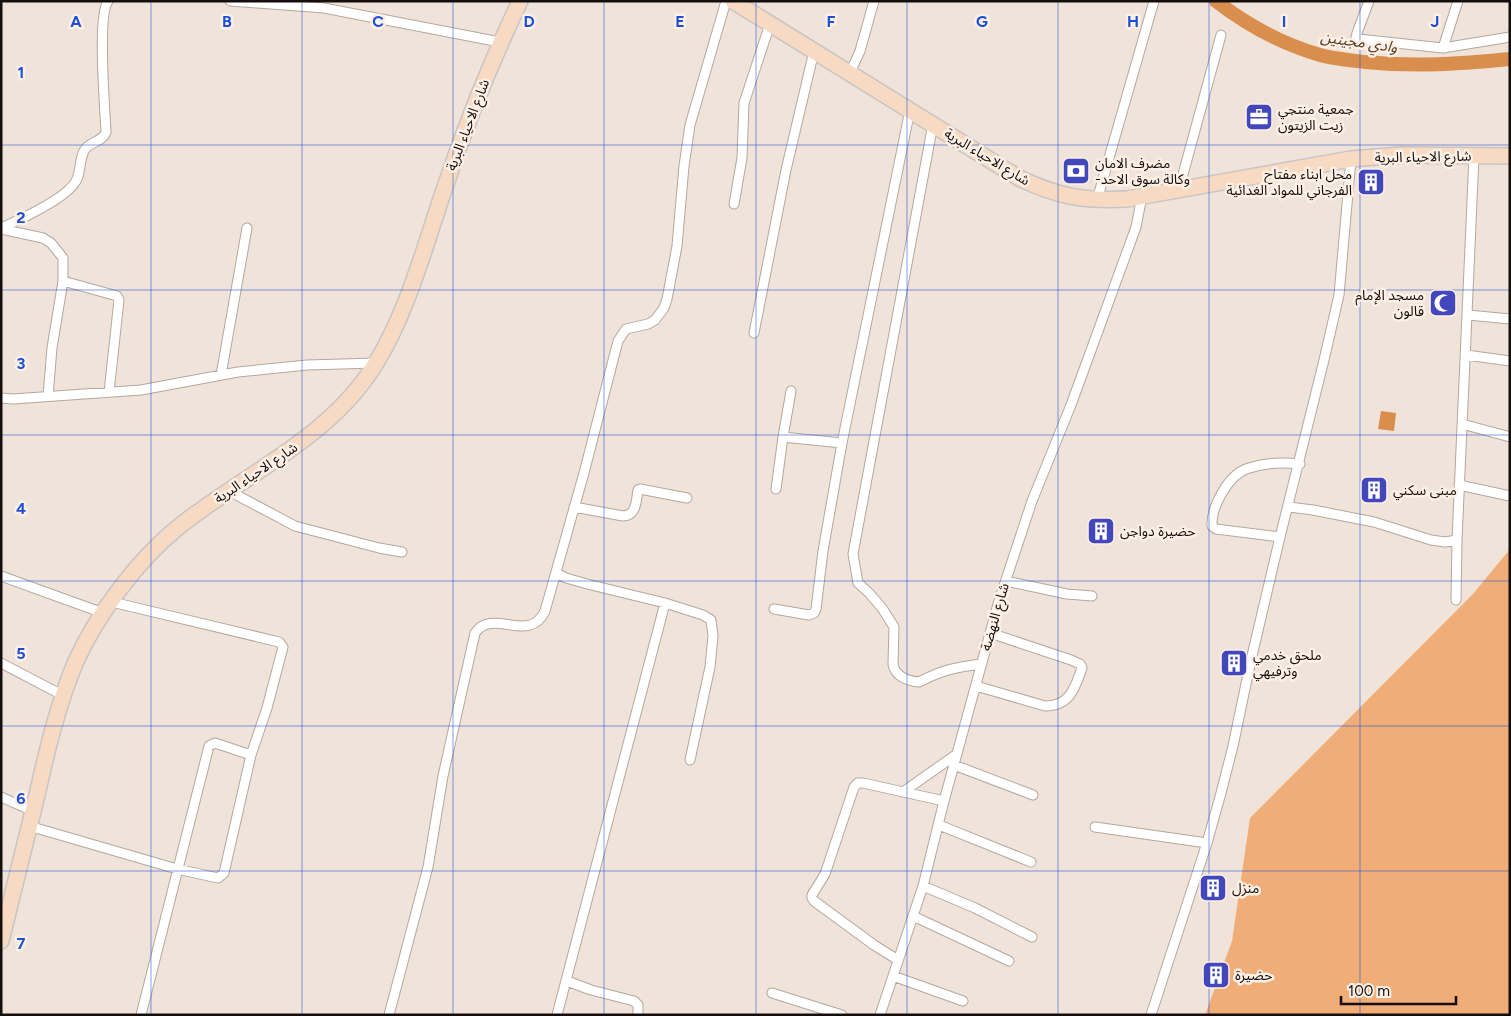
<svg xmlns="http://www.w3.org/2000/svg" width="1511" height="1016" viewBox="0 0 1511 1016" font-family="Figtree,'Noto Sans Arabic',sans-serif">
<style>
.green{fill:#f0ad77}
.water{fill:#d98e4d}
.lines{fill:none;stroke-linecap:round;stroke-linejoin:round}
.river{stroke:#d98e4d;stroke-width:14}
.minor-casing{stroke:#b4a89e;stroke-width:11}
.primary-casing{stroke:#c7c5c5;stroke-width:18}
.minor{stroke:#fff;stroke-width:9}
.primary{stroke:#f8dac2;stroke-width:15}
.grid{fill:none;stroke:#1d4ed8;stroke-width:1;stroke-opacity:0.55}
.labels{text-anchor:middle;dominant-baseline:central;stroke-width:5;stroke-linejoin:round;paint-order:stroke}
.poi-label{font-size:14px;fill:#140f0c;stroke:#fdf0e6;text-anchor:start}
.street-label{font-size:14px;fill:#140f0c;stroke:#fdf0e6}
.water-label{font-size:15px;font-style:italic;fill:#57371c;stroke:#fdf0e6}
.grid-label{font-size:16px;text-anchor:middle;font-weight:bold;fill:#1d4ed8;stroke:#fdf0e6;stroke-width:5;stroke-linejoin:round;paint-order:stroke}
</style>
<rect width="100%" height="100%" fill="#f0e3d9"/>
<!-- green -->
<path class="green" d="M 1510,549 L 1510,1015 L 1205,1015 L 1232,941 L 1250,818 L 1473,594 Z"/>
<!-- water -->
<path class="water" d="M 1381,411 L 1396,413 L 1394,431 L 1378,429 Z"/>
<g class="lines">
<!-- river -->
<path class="river" d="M 1216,1 C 1247,25 1282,44 1320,55 C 1334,59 1350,60 1365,62 C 1416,67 1459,64 1510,59"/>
<!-- minor casing -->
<g class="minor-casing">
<path id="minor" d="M 230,1 L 324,8 L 500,42
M 1369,1 L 1357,33 L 1356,37 L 1358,39 L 1443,48 L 1510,37
M 1443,48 L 1458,1
M 850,73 L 860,51 L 874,1
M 933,124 L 853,554 L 858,583 L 869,593 L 882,608 L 894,627 L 893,664 C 895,676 907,681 919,682 C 942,670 956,667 982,664
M 1179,189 L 1221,35
M 1097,200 L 1154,1
M 734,204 L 742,158 L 744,103 L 770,24
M 1,228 C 19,220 67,198 76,181 C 81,173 79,160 84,151 C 89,141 102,143 106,132 C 105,108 97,16 108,1
M 1,229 L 43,238 L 51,243 L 63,258 L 63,281 L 52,348 L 48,396
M 63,281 L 117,296 L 119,300 L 109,392
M 1468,315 L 1510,319
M 754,333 L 786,170 L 814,51
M 1466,355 L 1510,361
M 221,375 L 247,228
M 791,391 L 783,437 L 842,443
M 1,398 L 13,399 L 141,390 L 238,372 L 307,365 L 376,363
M 1462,424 L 1510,437
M 1459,485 L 1510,496
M 776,489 L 783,437
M 229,491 L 295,526 L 379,548 L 402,552
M 574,507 L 623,516 C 637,515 636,501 638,490 L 640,489 L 687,498
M 1289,507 L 1313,510 L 1374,522 L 1431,540 L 1445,542 L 1457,540 L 1474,156
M 1280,537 L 1216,529 L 1212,526 C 1211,507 1228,476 1246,469 C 1263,463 1283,462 1300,464
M 556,573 L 566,578 L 587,584 L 665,603 L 703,615 L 711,620 L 713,636 L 710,667 L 690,760
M 1,576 L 103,613
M 1006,581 L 1067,594 L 1092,596
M 1456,600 L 1457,540
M 774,609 L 809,615 L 814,613 L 816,609 L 823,551 L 842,443 L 910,110
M 1,663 L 64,696
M 976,686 L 1045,706 C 1070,706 1075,688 1082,668 L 1080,664 L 1071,660 L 990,633
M 954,765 L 1033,795
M 903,792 L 957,754
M 1,797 L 33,811
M 939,825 L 1031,862
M 29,826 L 177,869 L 218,878 L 224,873 L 251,755 L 267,708 L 283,647 L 279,642 L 112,602
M 1095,827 L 1207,843
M 923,886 L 975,908 L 1032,937
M 913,916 L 1009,961
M 898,960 L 874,945 L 814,901 L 812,898 L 812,895 L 825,874 L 854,787 L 858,783 L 863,783 L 944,801
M 893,976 L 963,1001
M 567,981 L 591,990 L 634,1001 L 638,1005 L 638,1015
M 772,993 L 842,1015
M 141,1015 L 209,746 L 215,743 L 251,755
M 389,1015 L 428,867 L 443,776 L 475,633 C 493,607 529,645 545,611 L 584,473 L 618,341 L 626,329 L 648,324 L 655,320 L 664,308 L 667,299 L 677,246 L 684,166 L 690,125 L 726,1
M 557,1015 L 665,603
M 880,1015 L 923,886 L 944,801 L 998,604 L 1032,501 L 1071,405 L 1136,227 L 1142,196
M 1151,1015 L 1207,843 L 1221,793 L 1233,746 L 1251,660 L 1280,537 L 1324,360 L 1339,295 L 1351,159"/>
</g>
<!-- primary casing -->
<g class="primary-casing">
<path id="primary" d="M 733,1 L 1019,178 C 1059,197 1083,201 1127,199 L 1351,159 L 1401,155 L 1510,156
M 1,941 C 13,892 25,843 37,795 C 47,750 58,704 76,661 C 97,615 137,561 176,529 C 243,474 329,440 376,363 C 408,311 425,245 445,187 C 466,124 491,62 520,1"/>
</g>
<!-- minor -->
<use href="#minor" class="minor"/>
<!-- primary -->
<use href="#primary" class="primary"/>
</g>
<!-- grid -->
<path class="grid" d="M 151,1 L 151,1015M 302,1 L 302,1015M 453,1 L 453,1015M 604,1 L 604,1015M 756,1 L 756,1015M 907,1 L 907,1015M 1058,1 L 1058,1015M 1209,1 L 1209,1015M 1360,1 L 1360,1015M 1,145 L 1510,145M 1,290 L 1510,290M 1,435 L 1510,435M 1,581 L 1510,581M 1,726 L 1510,726M 1,871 L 1510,871"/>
<!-- icons -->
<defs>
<g id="office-square" transform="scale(1.4375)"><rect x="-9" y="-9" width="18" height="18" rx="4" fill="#4247bc" stroke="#fdf0e6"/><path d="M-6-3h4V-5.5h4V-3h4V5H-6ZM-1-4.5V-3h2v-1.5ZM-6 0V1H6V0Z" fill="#fff"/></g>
<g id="bank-square" transform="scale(1.4375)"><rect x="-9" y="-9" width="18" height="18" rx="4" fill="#4247bc" stroke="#fdf0e6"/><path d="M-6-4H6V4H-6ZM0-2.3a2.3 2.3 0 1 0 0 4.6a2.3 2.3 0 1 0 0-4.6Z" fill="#fff"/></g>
<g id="building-square" transform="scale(1.4375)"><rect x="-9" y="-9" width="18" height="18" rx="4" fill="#4247bc" stroke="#fdf0e6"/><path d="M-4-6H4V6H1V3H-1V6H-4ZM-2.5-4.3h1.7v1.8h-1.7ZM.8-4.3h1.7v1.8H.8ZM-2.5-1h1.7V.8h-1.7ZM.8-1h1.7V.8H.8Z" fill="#fff"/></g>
<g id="mosque-square" transform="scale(1.4375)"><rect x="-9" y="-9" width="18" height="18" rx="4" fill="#4247bc" stroke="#fdf0e6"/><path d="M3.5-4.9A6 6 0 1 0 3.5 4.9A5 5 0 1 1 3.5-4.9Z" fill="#fff"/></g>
</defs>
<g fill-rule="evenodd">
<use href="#office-square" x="1259" y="117"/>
<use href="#bank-square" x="1076" y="171"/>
<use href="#building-square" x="1371" y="182"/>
<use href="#mosque-square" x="1443" y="303"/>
<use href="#building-square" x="1374" y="490"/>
<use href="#building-square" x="1101" y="531"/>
<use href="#building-square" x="1234" y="663"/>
<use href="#building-square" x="1213" y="888"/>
<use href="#building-square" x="1216" y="975"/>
</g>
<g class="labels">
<!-- poi labels -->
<g class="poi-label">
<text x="1278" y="109">جمعية منتجي<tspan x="1278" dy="16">زيت الزيتون</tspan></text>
<text x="1095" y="163">مضرف الامان<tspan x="1095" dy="16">-وكالة سوق الاحد</tspan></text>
<text x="1352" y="174" text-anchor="end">محل ابناء مفتاح<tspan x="1352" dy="16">الفرجاني للمواد الغدائية</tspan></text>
<text x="1424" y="295" text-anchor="end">مسجد الإمام<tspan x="1424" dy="16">قالون</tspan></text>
<text x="1393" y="490">مبنى سكني</text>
<text x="1120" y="531">حضيرة دواجن</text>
<text x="1253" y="655">ملحق خدمي<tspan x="1253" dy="16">وترفيهي</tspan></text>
<text x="1232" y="888">منزل</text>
<text x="1235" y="975">حضيرة</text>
</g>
<!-- street labels -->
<g class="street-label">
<text transform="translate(468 125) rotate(-69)">شارع الاحياء البرية</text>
<text transform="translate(987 157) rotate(31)">شارع الاحياء البرية</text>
<text transform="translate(1423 157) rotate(-1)">شارع الاحياء البرية</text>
<text transform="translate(256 473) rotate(-34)">شارع الاحياء البرية</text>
<text transform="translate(995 617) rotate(-74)">شارع النهضة</text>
</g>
<!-- water labels -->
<g class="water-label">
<text transform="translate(1359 42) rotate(8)">وادي مجينين</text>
</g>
</g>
<g class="grid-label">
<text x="76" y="27">A</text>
<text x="227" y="27">B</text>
<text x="378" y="27">C</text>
<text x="529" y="27">D</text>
<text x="680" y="27">E</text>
<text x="831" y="27">F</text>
<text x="982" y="27">G</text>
<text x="1133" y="27">H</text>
<text x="1284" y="27">I</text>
<text x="1435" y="27">J</text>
<text x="21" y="78">1</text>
<text x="21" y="223">2</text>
<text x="21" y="369">3</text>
<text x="21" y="514">4</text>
<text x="21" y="659">5</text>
<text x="21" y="804">6</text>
<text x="21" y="949">7</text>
</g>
<!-- border -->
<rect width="1511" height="1016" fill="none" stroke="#140f0c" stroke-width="5"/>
<!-- scale -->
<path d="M1341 996v8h115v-8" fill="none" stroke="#140f0c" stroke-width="2.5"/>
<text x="1348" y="996" font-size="15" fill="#140f0c" stroke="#fdf0e6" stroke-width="4" paint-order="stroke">100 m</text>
</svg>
